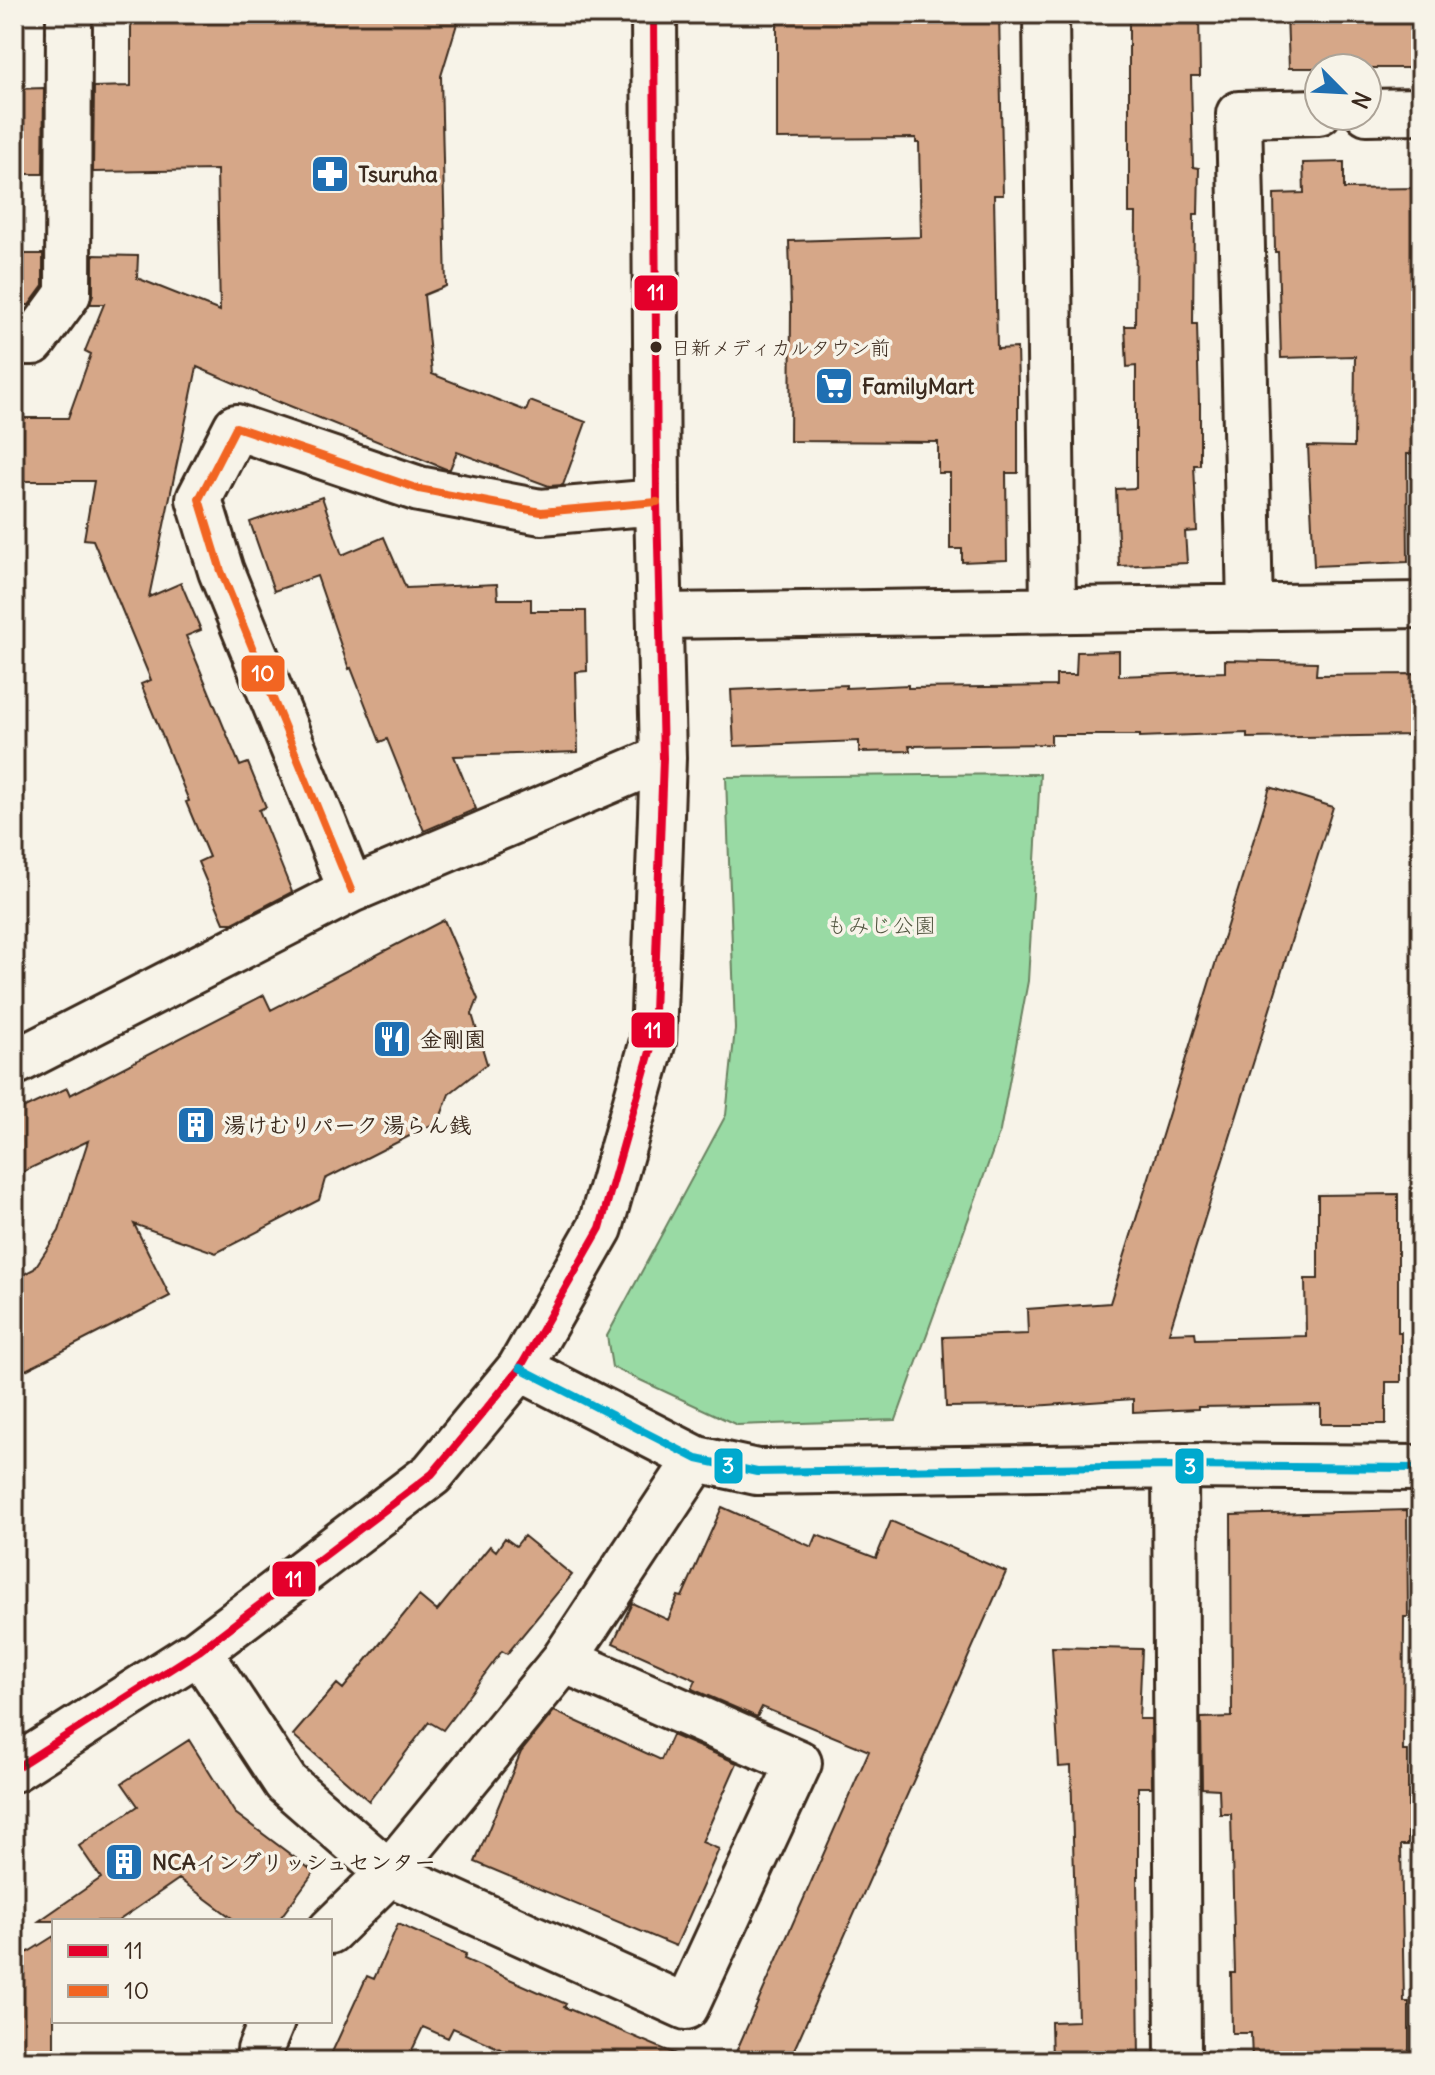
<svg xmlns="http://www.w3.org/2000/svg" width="1435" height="2075" viewBox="0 0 1435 2075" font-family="Delius,'Klee One',sans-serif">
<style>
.green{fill:#99daa4;stroke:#6a8261;stroke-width:2}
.building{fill:#d6a788;stroke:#3b2a1e;stroke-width:2}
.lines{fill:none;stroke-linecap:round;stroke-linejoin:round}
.minor-casing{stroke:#3b2a1e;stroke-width:50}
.minor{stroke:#f7f3e8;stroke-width:44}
.bus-1-casing{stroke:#f7f3e8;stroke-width:14}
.bus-2-casing{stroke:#f7f3e8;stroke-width:14}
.bus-3-casing{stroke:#f7f3e8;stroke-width:14}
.bus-1{stroke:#e4002b;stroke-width:8}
.bus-2{stroke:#f26522;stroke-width:8}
.bus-3{stroke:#00a9ce;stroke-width:8}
.bus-dot{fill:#3b2a1e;stroke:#f7f3e8;stroke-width:3}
.labels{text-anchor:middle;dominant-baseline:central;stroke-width:7;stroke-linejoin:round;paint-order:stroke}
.bus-label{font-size:20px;fill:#3b2a1e;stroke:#f7f3e8;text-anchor:start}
.poi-label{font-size:22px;font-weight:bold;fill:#3b2a1e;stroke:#f7f3e8;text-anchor:start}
.park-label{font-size:22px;fill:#525640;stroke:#f7f3e8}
.line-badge{stroke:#f7f3e8;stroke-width:3}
.badge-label{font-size:22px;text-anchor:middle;font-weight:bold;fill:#fff}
</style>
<rect width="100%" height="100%" fill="#f7f3e8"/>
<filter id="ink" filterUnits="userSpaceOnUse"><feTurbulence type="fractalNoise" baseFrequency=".0125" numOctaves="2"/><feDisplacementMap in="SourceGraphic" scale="16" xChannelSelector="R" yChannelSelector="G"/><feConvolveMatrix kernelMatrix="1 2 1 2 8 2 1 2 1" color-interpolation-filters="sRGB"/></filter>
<g filter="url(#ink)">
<!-- green -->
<path class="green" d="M 1040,774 L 1028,981 L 1000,1131 L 896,1420 L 737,1425 L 612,1367 L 607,1336 L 726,1115 L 735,1029 L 726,777 Z"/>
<!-- building -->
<path class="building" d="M 131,14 L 460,14 L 441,76 L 446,286 L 424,295 L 432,374 L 526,411 L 530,401 L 586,422 L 563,485 L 549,486 L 457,452 L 450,469 L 446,469 L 280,402 L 280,403 L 197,367 L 149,597 L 181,583 L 201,630 L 186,636 L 240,766 L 248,763 L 266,807 L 259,810 L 292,892 L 233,923 L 224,923 L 198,862 L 209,857 L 186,802 L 189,801 L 141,684 L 151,680 L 93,540 L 84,539 L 94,481 L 14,481 L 14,418 L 68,418 L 91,354 L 85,351 L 104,304 L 90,304 L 93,294 L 93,255 L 138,256 L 137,278 L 220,311 L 217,170 L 93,172 L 94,87 L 131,86 Z
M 777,14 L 999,14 L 1003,195 L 994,195 L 997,349 L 1017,348 L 1018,384 L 1018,473 L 1006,473 L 1007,560 L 962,562 L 962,549 L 950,549 L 950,473 L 938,473 L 938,442 L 790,441 L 791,308 L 789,241 L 921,237 L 919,143 L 916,143 L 916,138 L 777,139 Z
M 1129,14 L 1199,14 L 1200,76 L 1191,76 L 1193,167 L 1199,168 L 1198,214 L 1194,214 L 1193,324 L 1197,324 L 1199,403 L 1200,403 L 1200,465 L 1194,465 L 1197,531 L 1185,532 L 1187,563 L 1119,566 L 1116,489 L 1136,488 L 1136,366 L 1127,367 L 1125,326 L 1135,326 L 1136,213 L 1129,213 Z
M 1287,14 L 1421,14 L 1421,68 L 1289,68 Z
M 44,88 L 43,174 L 14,174 L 14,89 Z
M 1344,162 L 1344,189 L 1421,188 L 1421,454 L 1407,454 L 1408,562 L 1314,566 L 1308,446 L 1354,447 L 1355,356 L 1281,358 L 1278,252 L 1275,252 L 1274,194 L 1304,193 L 1303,163 Z
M 14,254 L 43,254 L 43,286 L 29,305 L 14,305 Z
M 322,497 L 342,555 L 384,537 L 406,588 L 497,584 L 498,599 L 531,599 L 531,611 L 586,611 L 587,671 L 576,672 L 578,752 L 454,756 L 476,809 L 424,831 L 387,739 L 380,742 L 351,668 L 349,669 L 317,576 L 274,591 L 250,522 Z
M 1119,651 L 1119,676 L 1225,672 L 1225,660 L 1317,662 L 1316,675 L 1414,674 L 1414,735 L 1247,738 L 1247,733 L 1140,737 L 1140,735 L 1051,735 L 1051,744 L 909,746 L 910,751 L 859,752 L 859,741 L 734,746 L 731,690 L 846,685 L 846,688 L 908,685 L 908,688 L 1056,686 L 1056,675 L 1076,675 L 1077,652 Z
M 1270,787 L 1333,807 L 1169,1333 L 1195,1332 L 1196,1339 L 1306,1336 L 1305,1279 L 1318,1279 L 1318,1195 L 1398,1194 L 1398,1332 L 1401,1332 L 1401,1382 L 1386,1382 L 1386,1424 L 1321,1424 L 1321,1405 L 1198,1407 L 1198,1409 L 1133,1412 L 1133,1399 L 1033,1406 L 946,1407 L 943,1337 L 1028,1334 L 1027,1309 L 1110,1303 Z
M 444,920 L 478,999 L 472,1014 L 487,1064 L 449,1094 L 439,1121 L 325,1179 L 319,1200 L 216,1253 L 134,1224 L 170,1296 L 14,1376 L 14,1279 L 34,1269 L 59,1231 L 88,1141 L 14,1176 L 14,1113 L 67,1088 L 70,1095 L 264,995 L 271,1010 Z
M 722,1507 L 812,1547 L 817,1535 L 876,1558 L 891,1521 L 1006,1572 L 789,2061 L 732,2061 L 869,1751 L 762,1707 L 757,1717 L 692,1689 L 696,1680 L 613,1643 L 632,1603 L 668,1620 L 678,1596 L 682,1597 Z
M 1407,1510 L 1408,1617 L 1404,1617 L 1403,1751 L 1408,1751 L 1408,1845 L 1401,1845 L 1404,2002 L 1409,2002 L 1409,2061 L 1252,2061 L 1251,2033 L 1232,2033 L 1231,1973 L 1235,1973 L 1231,1814 L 1220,1814 L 1219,1789 L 1202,1788 L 1201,1718 L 1232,1717 L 1231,1515 Z
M 524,1536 L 572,1575 L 507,1654 L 502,1651 L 443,1730 L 429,1722 L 369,1801 L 293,1735 L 337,1684 L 343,1689 L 419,1596 L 437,1611 L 490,1546 L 496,1551 L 505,1538 L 516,1546 Z
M 1052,1647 L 1142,1649 L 1139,1719 L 1151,1719 L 1152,1787 L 1138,1787 L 1138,1877 L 1137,1877 L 1139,2061 L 1052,2061 L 1051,2022 L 1078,2021 L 1071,1766 L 1059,1767 Z
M 554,1711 L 661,1760 L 672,1735 L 737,1763 L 702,1842 L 719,1849 L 676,1946 L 475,1862 L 521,1752 Z
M 189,1740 L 235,1813 L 314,1872 L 278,1921 L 236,1921 L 179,1879 L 118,1921 L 39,1921 L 101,1878 L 79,1846 L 138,1806 L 122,1783 Z
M 398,1924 L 466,1954 L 464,1959 L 566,2004 L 564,2007 L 692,2061 L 528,2061 L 453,2028 L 448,2038 L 423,2027 L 407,2061 L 328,2061 L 367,1976 L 374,1979 Z
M 54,1936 L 54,2061 L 14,2061 L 14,1961 Z"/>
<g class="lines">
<!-- minor casing -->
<g class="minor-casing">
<path id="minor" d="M 1046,14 L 1053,610
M 1367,112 L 1421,111
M 14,342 L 33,342 L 68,294 L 69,14
M 1250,608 L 1239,114 L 1319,112
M 661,616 L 1421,605
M 351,890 L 221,571 L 199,499 L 236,427 L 419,489 L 541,512 L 657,502
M 14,1063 L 351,890 L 663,758
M 520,1368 L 697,1459 L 757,1472 L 1175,1466 L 1421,1468
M 1175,1466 L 1178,2061
M 199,1651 L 286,1783 L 389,1873 L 686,2007 L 799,1763 L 564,1660
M 14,1769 L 199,1651 L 432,1474 L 520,1368 L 600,1228 L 653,1041 L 663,758 L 657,502 L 654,14
M 330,1931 L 389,1873 L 564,1660 L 697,1459
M 260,2061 L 260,2050 L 272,2021"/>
</g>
<!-- minor -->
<use href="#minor" class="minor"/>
<!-- bus-1 casing -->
<g class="bus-1-casing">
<path id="bus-1" d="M 14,1769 L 199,1651 L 432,1474 L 520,1368 L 600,1228 L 653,1041 L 663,758 L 657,502 L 654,14"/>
</g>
<!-- bus-2 casing -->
<g class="bus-2-casing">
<path id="bus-2" d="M 351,890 L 221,571 L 199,499 L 236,427 L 419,489 L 541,512 L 657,502"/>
</g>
<!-- bus-3 casing -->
<g class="bus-3-casing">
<path id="bus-3" d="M 520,1368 L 697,1459 L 757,1472 L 1175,1466 L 1421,1468"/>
</g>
<!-- bus-1 -->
<use href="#bus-1" class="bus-1"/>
<!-- bus-2 -->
<use href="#bus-2" class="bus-2"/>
<!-- bus-3 -->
<use href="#bus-3" class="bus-3"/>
</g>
</g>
<!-- icons -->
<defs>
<g id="pharmacy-square" transform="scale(2)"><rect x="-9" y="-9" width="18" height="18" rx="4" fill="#1f6fb2" stroke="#f7f3e8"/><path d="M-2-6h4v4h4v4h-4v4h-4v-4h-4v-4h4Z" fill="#fff"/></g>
<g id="supermarket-square" transform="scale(2)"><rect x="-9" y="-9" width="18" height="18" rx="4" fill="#1f6fb2" stroke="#f7f3e8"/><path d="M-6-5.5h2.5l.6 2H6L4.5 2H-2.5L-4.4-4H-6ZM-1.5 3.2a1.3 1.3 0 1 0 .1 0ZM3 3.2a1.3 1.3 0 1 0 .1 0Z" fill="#fff"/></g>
<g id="restaurant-square" transform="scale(2)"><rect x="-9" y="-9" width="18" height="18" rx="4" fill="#1f6fb2" stroke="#f7f3e8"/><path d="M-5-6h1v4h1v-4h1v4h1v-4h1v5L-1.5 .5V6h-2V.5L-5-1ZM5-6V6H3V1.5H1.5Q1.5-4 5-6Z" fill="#fff"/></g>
<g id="building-square" transform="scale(2)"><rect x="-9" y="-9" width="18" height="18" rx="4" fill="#1f6fb2" stroke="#f7f3e8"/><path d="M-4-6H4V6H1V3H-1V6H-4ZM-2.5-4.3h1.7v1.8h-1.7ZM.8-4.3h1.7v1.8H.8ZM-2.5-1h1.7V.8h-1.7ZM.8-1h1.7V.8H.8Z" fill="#fff"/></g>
</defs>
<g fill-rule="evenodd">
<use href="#pharmacy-square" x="330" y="174"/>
<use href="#supermarket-square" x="834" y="386"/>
<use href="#restaurant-square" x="392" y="1039"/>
<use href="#building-square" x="196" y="1125"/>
<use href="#building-square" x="124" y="1862"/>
</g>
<!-- markers -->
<circle class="bus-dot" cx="656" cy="347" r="7"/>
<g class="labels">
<!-- bus labels -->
<g class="bus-label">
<text x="671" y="347">日新メディカルタウン前</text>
</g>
<!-- poi labels -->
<g class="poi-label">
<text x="358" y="174">Tsuruha</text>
<text x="862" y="386">FamilyMart</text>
<text x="420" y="1039">金剛園</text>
<text x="224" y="1125">湯けむりパーク 湯らん銭</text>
<text x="152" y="1862">NCAイングリッシュセンター</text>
</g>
<!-- park labels -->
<g class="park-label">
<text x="881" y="925">もみじ公園</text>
</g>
</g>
<g class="line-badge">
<rect x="633" y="274" width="46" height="38" rx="8" fill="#e4002b"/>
<rect x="240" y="654" width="46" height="39" rx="8" fill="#f26522"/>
<rect x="630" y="1011" width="46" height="38" rx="8" fill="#e4002b"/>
<rect x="713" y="1447" width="31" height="38" rx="8" fill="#00a9ce"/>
<rect x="1174" y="1447" width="31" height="38" rx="8" fill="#00a9ce"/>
<rect x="271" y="1560" width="46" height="38" rx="8" fill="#e4002b"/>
</g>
<g class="badge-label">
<text x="656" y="300">11</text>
<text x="263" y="681">10</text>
<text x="653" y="1038">11</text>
<text x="728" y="1473">3</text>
<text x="1190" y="1474">3</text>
<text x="294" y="1587">11</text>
</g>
<!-- margin -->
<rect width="1435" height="2075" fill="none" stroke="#f7f3e8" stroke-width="48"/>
<rect x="24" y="24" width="1387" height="2027" fill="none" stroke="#3b2a1e" stroke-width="3" filter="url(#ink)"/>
<!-- legend -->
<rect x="52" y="1919" width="280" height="104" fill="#f7f3e8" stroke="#aca397" stroke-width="2"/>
<rect x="68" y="1945" width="40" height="12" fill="#e4002b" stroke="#aca397" stroke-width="2"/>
<text x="124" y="1959" font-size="24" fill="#3b2a1e">11</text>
<rect x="68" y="1985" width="40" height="12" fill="#f26522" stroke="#aca397" stroke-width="2"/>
<text x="124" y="1999" font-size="24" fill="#3b2a1e">10</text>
<!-- north arrow -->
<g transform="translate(1343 92) rotate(114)"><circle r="38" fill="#f7f3e8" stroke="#aca397" stroke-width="2"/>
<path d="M0-6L14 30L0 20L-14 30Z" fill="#1f6fb2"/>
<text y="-12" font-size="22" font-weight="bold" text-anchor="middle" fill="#3b2a1e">N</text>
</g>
</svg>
